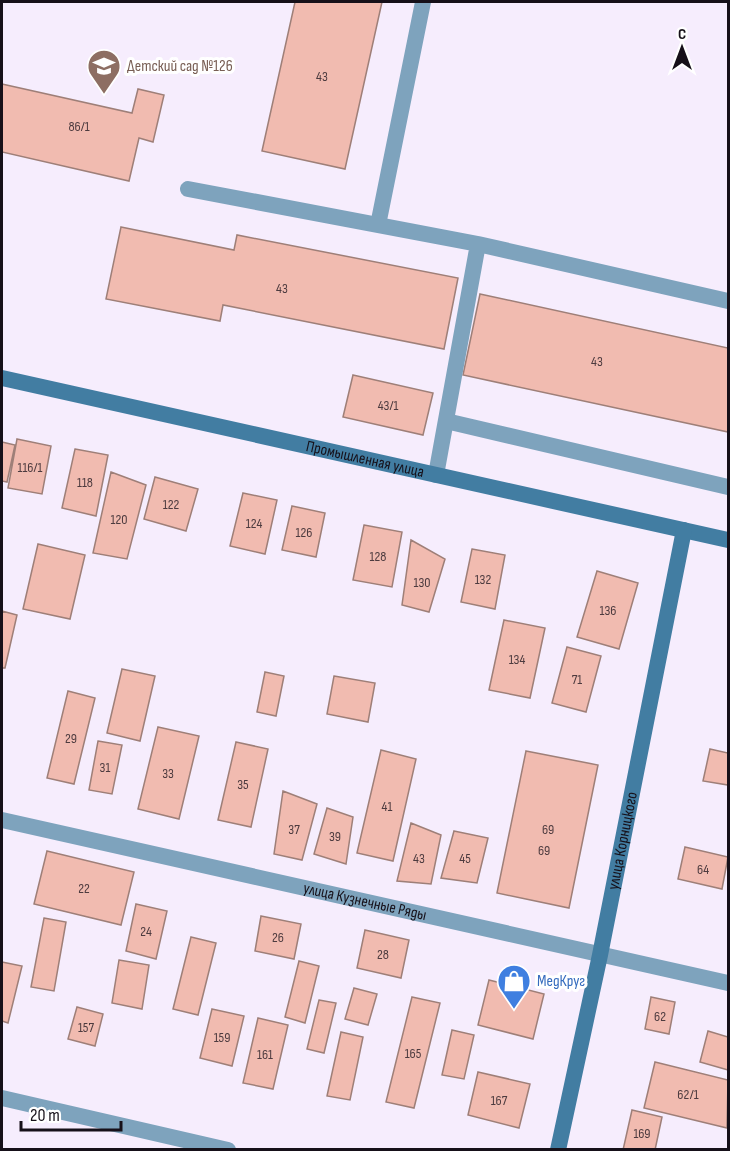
<svg xmlns="http://www.w3.org/2000/svg" width="730" height="1151" viewBox="0 0 730 1151" font-family="'Sofia Sans Condensed',sans-serif">
<style>
.building{fill:#f1bbb0;stroke:#9e7f78;stroke-width:1.5}
.lines{fill:none;stroke-linecap:round;stroke-linejoin:round}
.service{stroke:#7ea3bd;stroke-width:16}
.minor{stroke:#7ea3bd;stroke-width:16}
.secondary{stroke:#427da2;stroke-width:16}
.labels{text-anchor:middle;dominant-baseline:central;stroke-width:6;stroke-linejoin:round;paint-order:stroke}
.number-label{font-size:14px;fill:#4d3b3f}
.education-label{font-size:16px;fill:#785e54;stroke:#fff;text-anchor:start}
.street-label{font-size:16px;fill:#161019;stroke:#fff}
.shop-label{font-size:16px;fill:#366cbe;stroke:#fff;text-anchor:start}
</style>
<rect width="100%" height="100%" fill="#f6edfd"/>
<!-- building -->
<path class="building" d="M 295,2 L 382,2 L 345,169 L 262,151 Z
M 2,84 L 132,113 L 138,89 L 164,95 L 153,142 L 139,138 L 129,181 L 2,152 Z
M 121,227 L 234,250 L 237,235 L 458,278 L 444,349 L 223,305 L 220,321 L 106,299 Z
M 480,294 L 728,348 L 728,432 L 463,375 Z
M 353,375 L 433,393 L 423,435 L 343,417 Z
M 17,439 L 51,446 L 42,494 L 8,488 Z
M 2,442 L 15,445 L 7,482 L 2,481 Z
M 75,449 L 108,455 L 96,516 L 62,508 Z
M 111,472 L 146,485 L 127,559 L 93,553 Z
M 155,477 L 198,489 L 186,531 L 144,519 Z
M 243,493 L 277,500 L 265,554 L 230,546 Z
M 292,506 L 325,513 L 316,557 L 282,550 Z
M 364,525 L 402,532 L 392,587 L 353,580 Z
M 411,540 L 445,559 L 429,612 L 402,605 Z
M 38,544 L 85,555 L 70,619 L 23,609 Z
M 472,549 L 505,555 L 495,609 L 461,602 Z
M 597,571 L 638,583 L 619,649 L 577,637 Z
M 2,611 L 17,615 L 5,668 L 2,668 Z
M 504,620 L 545,628 L 530,698 L 489,690 Z
M 567,647 L 601,656 L 586,712 L 552,703 Z
M 122,669 L 155,676 L 140,741 L 107,733 Z
M 265,672 L 284,676 L 276,716 L 257,712 Z
M 334,676 L 375,683 L 368,722 L 327,714 Z
M 68,691 L 95,698 L 74,784 L 47,778 Z
M 158,727 L 199,736 L 179,819 L 138,809 Z
M 98,741 L 122,745 L 112,794 L 89,790 Z
M 236,742 L 268,749 L 251,827 L 218,820 Z
M 710,749 L 728,753 L 728,785 L 703,781 Z
M 381,750 L 416,759 L 393,861 L 357,853 Z
M 526,751 L 598,765 L 569,908 L 497,893 Z
M 283,791 L 317,804 L 302,860 L 274,854 Z
M 327,808 L 353,817 L 346,864 L 314,854 Z
M 411,823 L 441,835 L 431,884 L 397,881 Z
M 454,831 L 488,838 L 477,883 L 441,878 Z
M 685,847 L 728,857 L 722,889 L 678,879 Z
M 47,851 L 134,872 L 121,925 L 34,904 Z
M 136,904 L 167,911 L 156,959 L 126,951 Z
M 261,916 L 301,924 L 294,959 L 255,951 Z
M 44,918 L 66,922 L 54,991 L 31,987 Z
M 365,930 L 409,940 L 401,978 L 357,968 Z
M 191,937 L 216,943 L 198,1015 L 173,1009 Z
M 119,960 L 149,965 L 142,1009 L 112,1003 Z
M 299,961 L 319,966 L 305,1023 L 285,1017 Z
M 2,962 L 22,966 L 8,1023 L 2,1021 Z
M 489,980 L 544,994 L 533,1039 L 478,1025 Z
M 354,988 L 377,994 L 368,1025 L 345,1019 Z
M 412,997 L 440,1003 L 414,1108 L 386,1102 Z
M 651,997 L 675,1002 L 669,1034 L 645,1029 Z
M 319,1000 L 336,1003 L 324,1053 L 307,1049 Z
M 77,1007 L 103,1014 L 95,1046 L 68,1039 Z
M 212,1009 L 244,1016 L 232,1066 L 200,1058 Z
M 258,1018 L 288,1025 L 273,1089 L 243,1083 Z
M 452,1030 L 474,1035 L 464,1079 L 442,1075 Z
M 708,1031 L 728,1037 L 728,1070 L 700,1062 Z
M 341,1032 L 363,1037 L 350,1100 L 327,1096 Z
M 655,1062 L 728,1080 L 727,1128 L 644,1108 Z
M 478,1072 L 530,1084 L 519,1128 L 468,1115 Z
M 632,1110 L 662,1117 L 655,1150 L 623,1150 Z"/>
<g class="lines">
<!-- service -->
<path class="service" d="M 188,189 L 478,244 L 436,475
M 378,225 L 423,2
M 478,244 L 728,301
M 446,421 L 728,487"/>
<!-- minor -->
<g class="minor">
<path id="s1" d="M 2,820 L 728,983"/>
<path d="M 2,1098 L 228,1150"/>
</g>
<!-- secondary -->
<g class="secondary">
<path id="s2" d="M 2,378 L 728,540"/>
<path id="s3" d="M 558,1150 L 600,955 L 684,530"/>
</g>
</g>
<!-- icons -->
<defs>
<g id="school-pin" transform="scale(1.725)"><path d="M0 17L-7.5 6A9.5 9.5 0 1 1 7.5 6Z" fill="#8d6e63" stroke="#fff"/><path d="M0-5L7-2L0 1L-7-2ZM-4 1L0 2.5L4 1V4Q0 6-4 4Z" fill="#fff"/></g>
<g id="shop-pin" transform="scale(1.725)"><path d="M0 17L-7.5 6A9.5 9.5 0 1 1 7.5 6Z" fill="#3f7fe0" stroke="#fff"/><path d="M-5-2.5h2.3a2.7 3.5 0 0 1 5.4 0H5L5.5 6h-11ZM-1.5-2.5h3a1.5 2.3 0 0 0-3 0Z" fill="#fff"/></g>
</defs>
<g fill-rule="evenodd">
<use href="#school-pin" x="104" y="66"/>
<use href="#shop-pin" x="514" y="981"/>
</g>
<g class="labels">
<!-- number labels -->
<g class="number-label">
<text x="322" y="76">43</text>
<text x="79" y="126">86/1</text>
<text x="282" y="288">43</text>
<text x="597" y="361">43</text>
<text x="388" y="405">43/1</text>
<text x="30" y="467">116/1</text>
<text x="85" y="482">118</text>
<text x="171" y="504">122</text>
<text x="119" y="519">120</text>
<text x="254" y="523">124</text>
<text x="304" y="532">126</text>
<text x="378" y="556">128</text>
<text x="483" y="579">132</text>
<text x="422" y="582">130</text>
<text x="608" y="610">136</text>
<text x="517" y="659">134</text>
<text x="577" y="679">71</text>
<text x="71" y="738">29</text>
<text x="105" y="767">31</text>
<text x="168" y="773">33</text>
<text x="243" y="784">35</text>
<text x="387" y="806">41</text>
<text x="294" y="829">37</text>
<text x="548" y="829">69</text>
<text x="335" y="836">39</text>
<text x="544" y="850">69</text>
<text x="419" y="858">43</text>
<text x="465" y="858">45</text>
<text x="703" y="869">64</text>
<text x="84" y="888">22</text>
<text x="146" y="931">24</text>
<text x="278" y="937">26</text>
<text x="383" y="954">28</text>
<text x="660" y="1016">62</text>
<text x="86" y="1027">157</text>
<text x="222" y="1037">159</text>
<text x="413" y="1053">165</text>
<text x="265" y="1054">161</text>
<text x="688" y="1094">62/1</text>
<text x="499" y="1100">167</text>
<text x="642" y="1133">169</text>
</g>
<!-- education labels -->
<g class="education-label">
<text x="127" y="66">Детский сад №126</text>
</g>
<!-- street labels -->
<g class="street-label">
<text stroke="none"><textPath href="#s2" startOffset="372">Промышленная улица</textPath></text>
<text stroke="none"><textPath href="#s3" startOffset="316">улица Корницкого</textPath></text>
<text stroke="none"><textPath href="#s1" startOffset="372">улица Кузнечные Ряды</textPath></text>
</g>
<!-- shop labels -->
<g class="shop-label">
<text x="537" y="981">МедКруг</text>
</g>
</g>
<!-- border -->
<rect width="730" height="1151" fill="none" stroke="#161019" stroke-width="6"/>
<!-- north arrow -->
<g transform="translate(682 48)" stroke="#ffffff" stroke-width="4.5" paint-order="stroke">
<path d="M0-4.5L10 22L0 15L-10 22Z" fill="#161019"/>
<text y="-9" font-size="16" font-weight="bold" text-anchor="middle" fill="#161019">С</text>
</g>
<!-- scale -->
<path d="M21 1121v9h100v-9" fill="none" stroke="#161019" stroke-width="3"/>
<text x="30" y="1121" font-size="18" fill="#161019" stroke="#ffffff" stroke-width="4.5" paint-order="stroke">20 m</text>
</svg>
